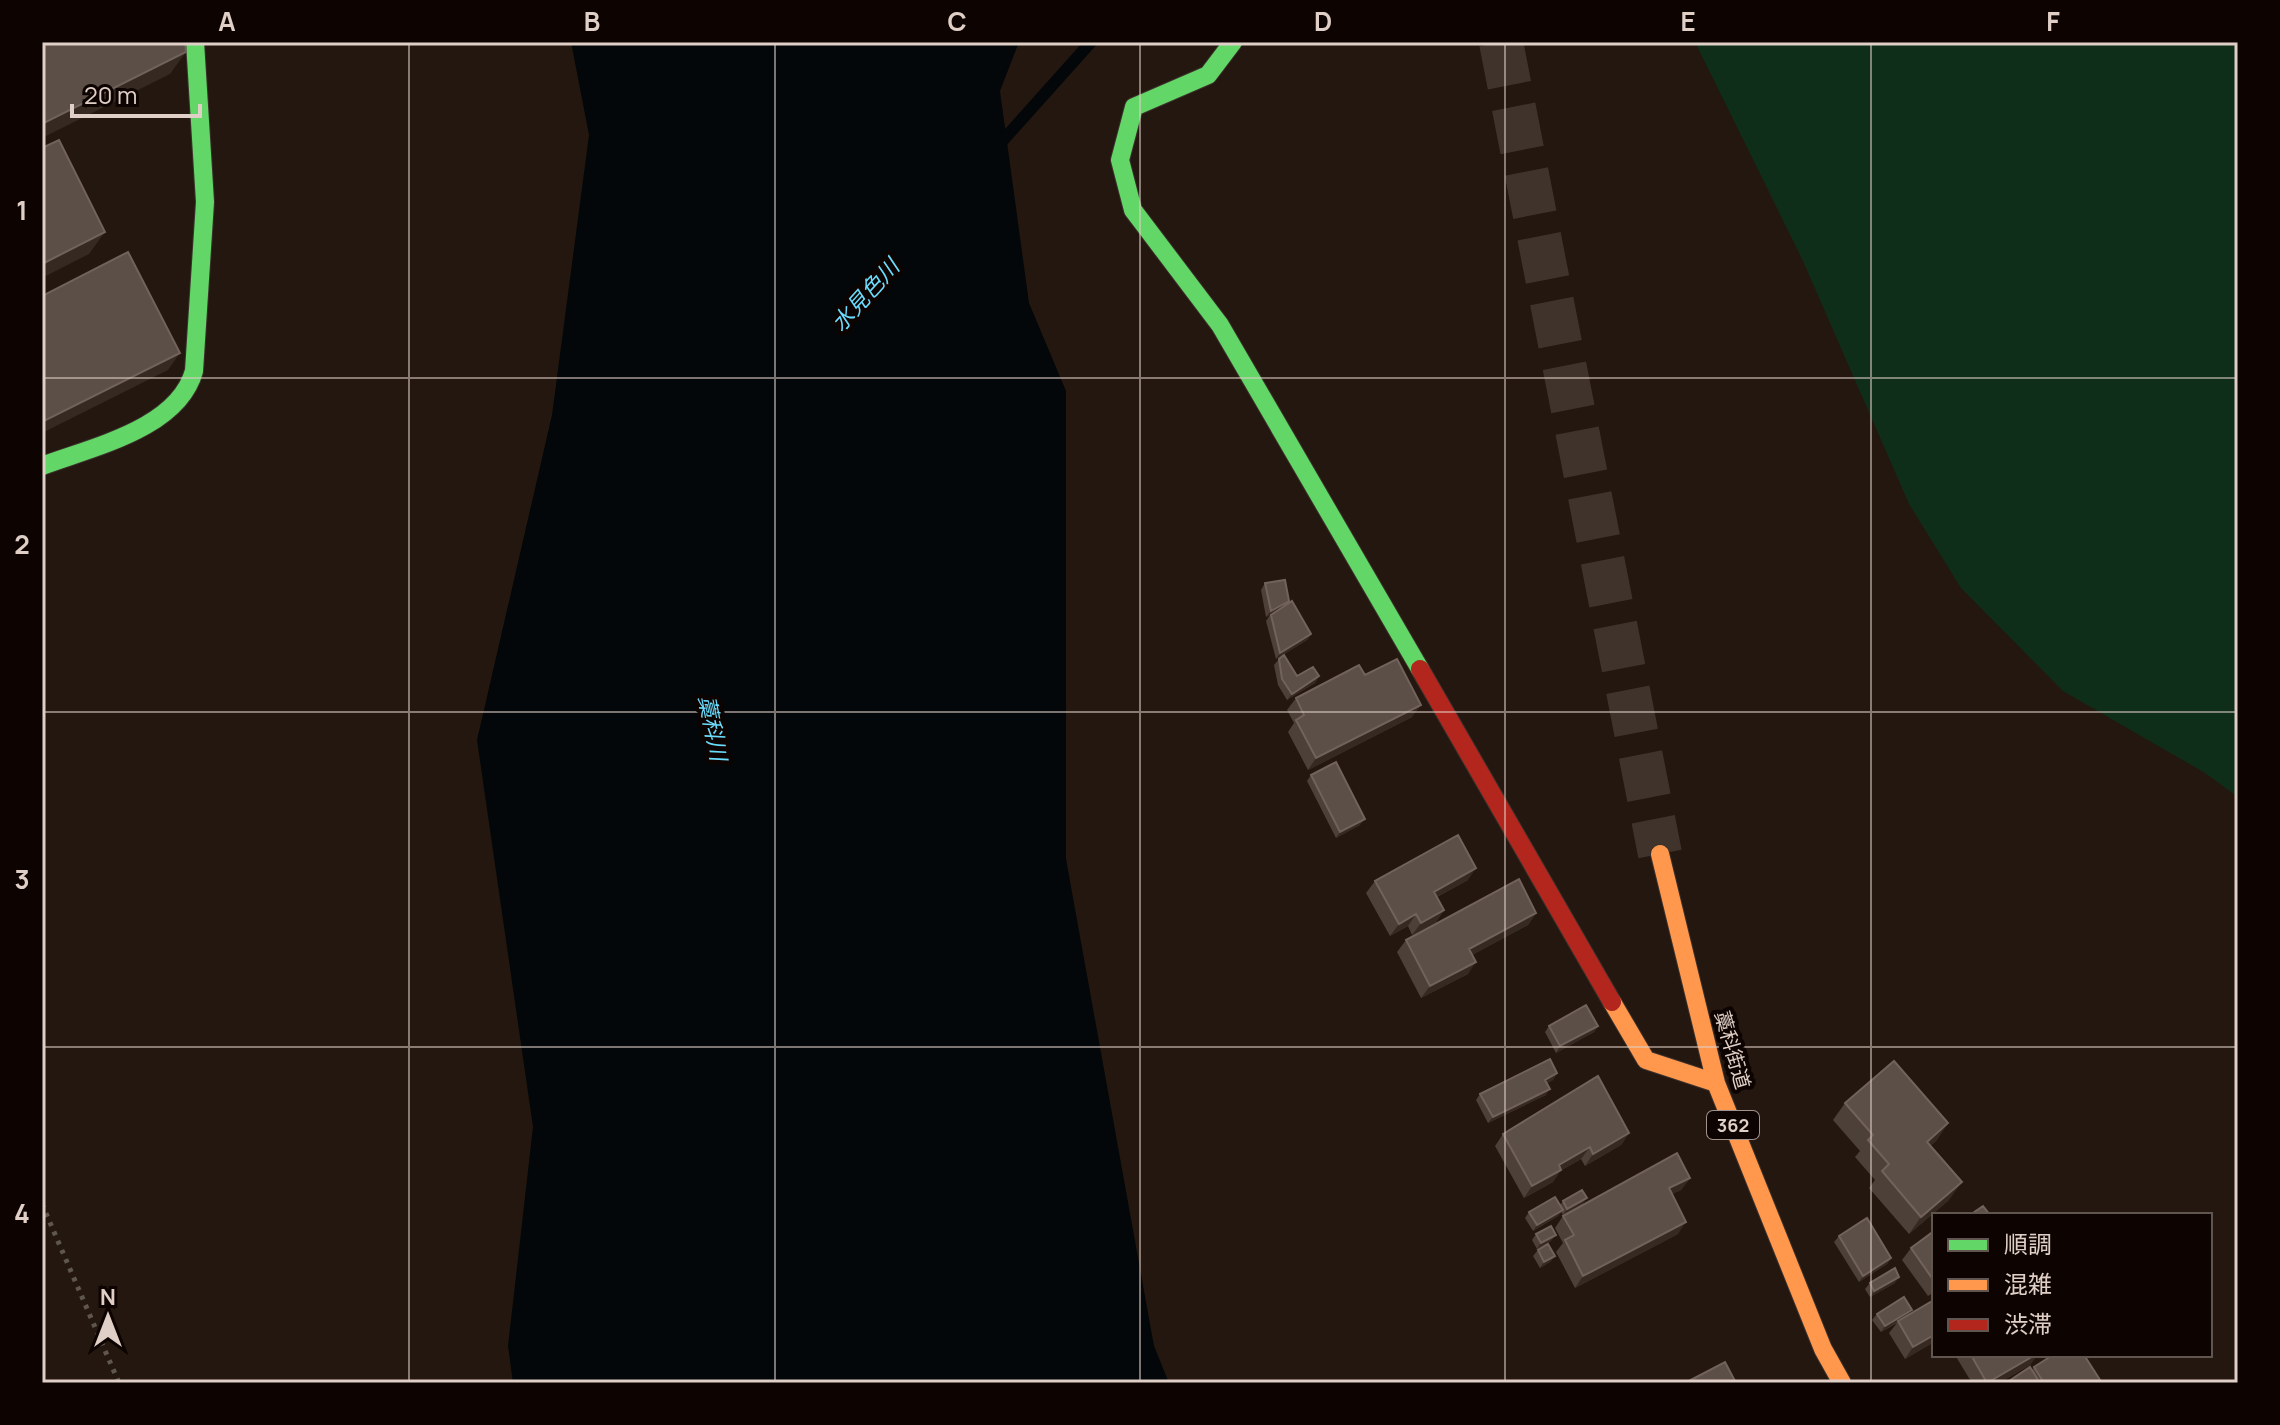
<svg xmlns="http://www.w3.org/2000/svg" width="2280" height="1425" viewBox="0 0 2280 1425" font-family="Manrope,'Noto Sans JP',sans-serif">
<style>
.green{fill:#0f2e1a}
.water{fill:#030709}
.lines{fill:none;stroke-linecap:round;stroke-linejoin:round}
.stream{stroke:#030709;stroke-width:12}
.highway-tunnel{stroke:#40332b;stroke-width:44;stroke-dasharray:44 22;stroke-linecap:butt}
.fast-casing{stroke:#3b312c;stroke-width:20}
.slow-casing{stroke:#3b312c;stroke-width:20}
.jam-casing{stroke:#3b312c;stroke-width:20}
.path{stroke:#5f5650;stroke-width:5;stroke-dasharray:4 6;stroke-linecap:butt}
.fast{stroke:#63d668;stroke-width:18}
.slow{stroke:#ff974d;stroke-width:18}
.jam{stroke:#b3261e;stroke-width:18}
.wall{fill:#4c4039}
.shaded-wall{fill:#352922}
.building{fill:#5c4f48;stroke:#71635c;stroke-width:2}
.grid{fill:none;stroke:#e0cfc7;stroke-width:2;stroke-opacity:0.55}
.labels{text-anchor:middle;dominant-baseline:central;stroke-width:8;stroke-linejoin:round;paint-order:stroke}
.shield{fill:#0d0401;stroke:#a1928c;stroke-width:2}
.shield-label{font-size:18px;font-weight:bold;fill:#e0cfc7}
.street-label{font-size:20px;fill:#e0cfc7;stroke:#0d0401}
.water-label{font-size:22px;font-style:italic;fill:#6addff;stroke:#0d0401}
.neatline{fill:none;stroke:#e0cfc7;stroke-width:3}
.grid-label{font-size:26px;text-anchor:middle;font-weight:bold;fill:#e0cfc7}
</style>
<rect width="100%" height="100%" fill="#24170f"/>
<!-- green -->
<path class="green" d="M 1695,42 L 2238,42 L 2238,797 L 2205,773 L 2063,691 L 1961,588 L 1909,504 L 1803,261 Z"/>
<!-- water -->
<path class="water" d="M 571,42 L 1019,42 L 1000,91 L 1029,303 L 1066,391 L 1066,859 L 1154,1346 L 1169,1383 L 513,1383 L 508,1346 L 533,1127 L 477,740 L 552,415 L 589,135 Z"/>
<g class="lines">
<!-- stream -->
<path class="stream" d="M 997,147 L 1091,42"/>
<!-- highway-tunnel -->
<path class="highway-tunnel" d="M 1501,42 L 1660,854"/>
<!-- fast casing -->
<g class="fast-casing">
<path id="fast" d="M 1233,42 L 1208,75 L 1134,107 L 1120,160 L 1133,210 L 1220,325 L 1420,669
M 42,466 C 92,447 178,429 194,371 L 205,202 L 195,42"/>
</g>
<!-- slow casing -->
<g class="slow-casing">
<path id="slow" d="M 1660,854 L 1716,1083 L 1823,1349 L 1842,1383
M 1612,1002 L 1646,1060 L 1716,1083"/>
</g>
<!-- jam casing -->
<g class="jam-casing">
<path id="jam" d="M 1420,669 L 1612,1002"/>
</g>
<!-- path -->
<path class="path" d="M 42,1204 L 119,1383"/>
<!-- fast -->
<use href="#fast" class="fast"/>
<!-- slow -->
<use href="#slow" class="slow"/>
<!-- jam -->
<use href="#jam" class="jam"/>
</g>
<!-- wall -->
<path class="wall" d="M 1265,583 L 1287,604 L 1311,634 L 1307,640 L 1276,659 L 1266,621 L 1270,615 L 1266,617 L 1261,590 Z
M 1279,659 L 1297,676 L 1319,676 L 1315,683 L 1287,700 L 1278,685 L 1274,665 Z
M 1296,698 L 1412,717 L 1308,770 L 1288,732 L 1294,723 L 1287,710 Z
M 1311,775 L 1360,825 L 1336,838 L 1307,781 Z
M 1468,880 L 1437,897 L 1444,910 L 1436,922 L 1412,935 L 1408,926 L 1390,936 L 1366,893 L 1375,881 Z
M 1536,913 L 1528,925 L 1472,955 L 1468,974 L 1421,998 L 1397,952 L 1406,940 Z
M 1549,1026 L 1598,1026 L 1594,1032 L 1556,1053 L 1545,1032 Z
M 1557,1073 L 1553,1080 L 1547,1083 L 1546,1095 L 1488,1123 L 1476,1100 L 1480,1094 Z
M 1845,1103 L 1948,1123 L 1936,1141 L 1930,1146 L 1949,1200 L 1909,1234 L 1869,1188 L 1875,1180 L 1855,1157 L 1860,1151 L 1833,1120 Z
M 1629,1133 L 1621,1145 L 1585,1166 L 1581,1159 L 1560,1171 L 1553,1182 L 1524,1198 L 1495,1146 L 1503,1134 Z
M 1690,1178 L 1681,1190 L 1672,1194 L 1678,1234 L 1575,1288 L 1556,1252 L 1563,1243 L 1555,1228 L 1563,1216 Z
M 1563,1201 L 1582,1205 L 1563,1215 L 1561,1212 L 1558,1216 L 1533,1231 L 1525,1218 L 1529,1212 L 1560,1205 Z
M 1934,1231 L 1934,1292 L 1928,1296 L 1902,1260 L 1911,1248 Z
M 1536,1234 L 1551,1241 L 1537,1249 L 1532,1240 Z
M 1839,1236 L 1891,1258 L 1887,1264 L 1859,1282 L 1834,1242 Z
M 1538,1250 L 1555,1256 L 1550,1262 L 1540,1268 L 1533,1256 Z
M 1870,1283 L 1895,1283 L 1870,1297 L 1865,1289 Z
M 1877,1314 L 1908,1315 L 1934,1342 L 1905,1359 L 1889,1333 L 1897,1323 L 1881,1332 L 1872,1320 Z
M 1955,1355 L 2037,1355 L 2030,1365 L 1999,1383 L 1972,1383 Z
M 2034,1367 L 2102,1383 L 2006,1383 L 2032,1370 Z"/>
<!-- shaded-wall -->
<path class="shaded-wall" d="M 186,52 L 170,74 L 42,138 L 42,124 Z
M 105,232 L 89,254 L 42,278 L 42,264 Z
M 180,353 L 168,370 L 42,433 L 42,422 Z
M 1289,601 L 1285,607 L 1266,617 L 1271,611 Z
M 1311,634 L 1307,640 L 1276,659 L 1280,653 Z
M 1319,676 L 1315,683 L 1287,700 L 1292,694 Z
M 1421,705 L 1412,717 L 1308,770 L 1316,758 Z
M 1365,819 L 1360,825 L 1336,838 L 1340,832 Z
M 1476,868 L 1468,880 L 1425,903 L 1434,892 Z
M 1444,910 L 1436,922 L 1412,935 L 1421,923 Z
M 1536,913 L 1528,925 L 1461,961 L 1469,949 Z
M 1416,914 L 1408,926 L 1390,936 L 1399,924 Z
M 1476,962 L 1468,974 L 1421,998 L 1430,986 Z
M 1598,1026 L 1594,1032 L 1556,1053 L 1560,1046 Z
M 1557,1073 L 1553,1080 L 1541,1086 L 1545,1080 Z
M 1550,1089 L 1546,1095 L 1488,1123 L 1493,1117 Z
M 1948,1123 L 1936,1141 L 1915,1159 L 1927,1142 Z
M 1629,1133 L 1621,1145 L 1585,1166 L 1593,1154 Z
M 1590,1147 L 1581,1159 L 1560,1171 L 1553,1182 L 1524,1198 L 1532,1186 L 1559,1165 Z
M 1690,1178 L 1681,1190 L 1660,1200 L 1669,1188 Z
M 1962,1182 L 1949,1200 L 1909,1234 L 1921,1217 Z
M 1587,1198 L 1582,1205 L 1563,1215 L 1567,1209 Z
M 1563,1210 L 1558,1216 L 1533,1231 L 1537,1225 Z
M 1686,1222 L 1678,1234 L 1575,1288 L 1583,1276 Z
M 1556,1235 L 1551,1241 L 1537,1249 L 1541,1243 Z
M 1555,1256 L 1550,1262 L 1540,1268 L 1544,1262 Z
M 1891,1258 L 1887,1264 L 1859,1282 L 1863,1276 Z
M 1899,1277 L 1895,1283 L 1870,1297 L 1874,1291 Z
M 1912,1310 L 1907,1316 L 1881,1332 L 1885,1326 Z
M 1934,1335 L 1934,1342 L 1905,1359 L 1913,1347 Z
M 2035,1355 L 2037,1355 L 2030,1365 L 1999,1383 L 1987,1383 Z"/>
<!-- building -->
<path class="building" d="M 42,42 L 185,42 L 186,52 L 42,124 Z
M 59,140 L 105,232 L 42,264 L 42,148 Z
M 128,252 L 180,353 L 42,422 L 42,296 Z
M 1285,580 L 1289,601 L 1271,611 L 1265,583 Z
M 1292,601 L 1311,634 L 1280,653 L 1271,615 Z
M 1284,655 L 1297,676 L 1313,667 L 1319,676 L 1292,694 L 1282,679 L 1279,659 Z
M 1397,659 L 1421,705 L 1316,758 L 1296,720 L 1304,715 L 1296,698 L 1359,665 L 1365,675 Z
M 1336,762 L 1365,819 L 1340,832 L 1311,775 Z
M 1458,835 L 1476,868 L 1434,892 L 1444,910 L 1421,923 L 1416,914 L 1399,924 L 1375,881 Z
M 1519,879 L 1536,913 L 1469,949 L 1476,962 L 1430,986 L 1406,940 Z
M 1586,1005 L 1598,1026 L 1560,1046 L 1549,1026 Z
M 1550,1059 L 1557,1073 L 1545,1080 L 1550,1089 L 1493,1117 L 1480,1094 Z
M 1894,1061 L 1948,1123 L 1927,1142 L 1962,1182 L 1921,1217 L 1882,1171 L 1889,1164 L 1868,1140 L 1873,1135 L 1845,1103 Z
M 1598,1076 L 1629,1133 L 1593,1154 L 1590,1147 L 1559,1165 L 1561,1170 L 1532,1186 L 1503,1134 Z
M 1677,1153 L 1690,1178 L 1669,1188 L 1686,1222 L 1583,1276 L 1565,1240 L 1574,1235 L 1563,1216 Z
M 1582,1190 L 1587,1198 L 1567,1209 L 1563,1201 Z
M 1555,1197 L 1563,1210 L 1537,1225 L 1529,1212 Z
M 1983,1206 L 1990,1215 L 1970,1215 Z
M 1867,1218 L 1891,1258 L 1863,1276 L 1839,1236 Z
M 1551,1226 L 1556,1235 L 1541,1243 L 1536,1234 Z
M 1934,1231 L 1934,1281 L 1911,1248 Z
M 1548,1244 L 1555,1256 L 1544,1262 L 1538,1250 Z
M 1895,1268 L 1899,1277 L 1874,1291 L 1870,1283 Z
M 1904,1297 L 1912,1310 L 1885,1326 L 1877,1314 Z
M 1934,1300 L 1934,1335 L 1913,1347 L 1898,1321 Z
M 1971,1355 L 2035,1355 L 1987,1383 Z
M 2053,1355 L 2084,1355 L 2102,1383 L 2044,1383 L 2034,1367 Z
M 1725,1362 L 1736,1383 L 1685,1383 Z
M 2030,1367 L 2040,1383 L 2006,1383 Z"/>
<!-- grid -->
<path class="grid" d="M 409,42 L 409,1383M 775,42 L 775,1383M 1140,42 L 1140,1383M 1505,42 L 1505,1383M 1871,42 L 1871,1383M 42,378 L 2238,378M 42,712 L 2238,712M 42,1047 L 2238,1047"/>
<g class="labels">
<!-- shield labels -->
<rect class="shield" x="1707" y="1111" width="52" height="28" rx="6"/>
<g class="shield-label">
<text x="1733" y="1125">362</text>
</g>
<!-- street labels -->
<g class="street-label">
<text transform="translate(1733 1050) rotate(74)">藁科街道</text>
</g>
<!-- water labels -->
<g class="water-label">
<text transform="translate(865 295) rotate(-48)">水見色川</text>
<text transform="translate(713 728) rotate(79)">藁科川</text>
</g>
</g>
<!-- border -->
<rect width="2280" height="1425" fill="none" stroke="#0d0401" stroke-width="88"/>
<!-- legend -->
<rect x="1932" y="1213" width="280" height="144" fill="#0d0401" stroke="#615550" stroke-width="2"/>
<rect x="1948" y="1239" width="40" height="12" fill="#63d668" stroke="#615550" stroke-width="2"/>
<text x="2004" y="1253" font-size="24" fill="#e0cfc7">順調</text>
<rect x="1948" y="1279" width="40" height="12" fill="#ff974d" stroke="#615550" stroke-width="2"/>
<text x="2004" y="1293" font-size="24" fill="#e0cfc7">混雑</text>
<rect x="1948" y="1319" width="40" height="12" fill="#b3261e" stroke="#615550" stroke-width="2"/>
<text x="2004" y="1333" font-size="24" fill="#e0cfc7">渋滞</text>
<!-- north arrow -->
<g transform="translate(108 1317)" stroke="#0d0401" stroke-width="6" paint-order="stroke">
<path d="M0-6L14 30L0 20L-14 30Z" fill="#e0cfc7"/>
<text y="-12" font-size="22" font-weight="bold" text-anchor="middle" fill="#e0cfc7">N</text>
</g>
<!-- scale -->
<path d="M72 104v12h128v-12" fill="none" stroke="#e0cfc7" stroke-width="4"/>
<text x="84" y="104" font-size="24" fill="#e0cfc7" stroke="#0d0401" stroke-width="6" paint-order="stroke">20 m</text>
<rect x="44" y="44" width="2192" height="1337" class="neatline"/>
<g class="grid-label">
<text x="227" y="31">A</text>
<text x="592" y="31">B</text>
<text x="957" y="31">C</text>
<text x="1323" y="31">D</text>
<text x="1688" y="31">E</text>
<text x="2053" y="31">F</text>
<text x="22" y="220">1</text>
<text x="22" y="554">2</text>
<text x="22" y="889">3</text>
<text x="22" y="1223">4</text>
</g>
</svg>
